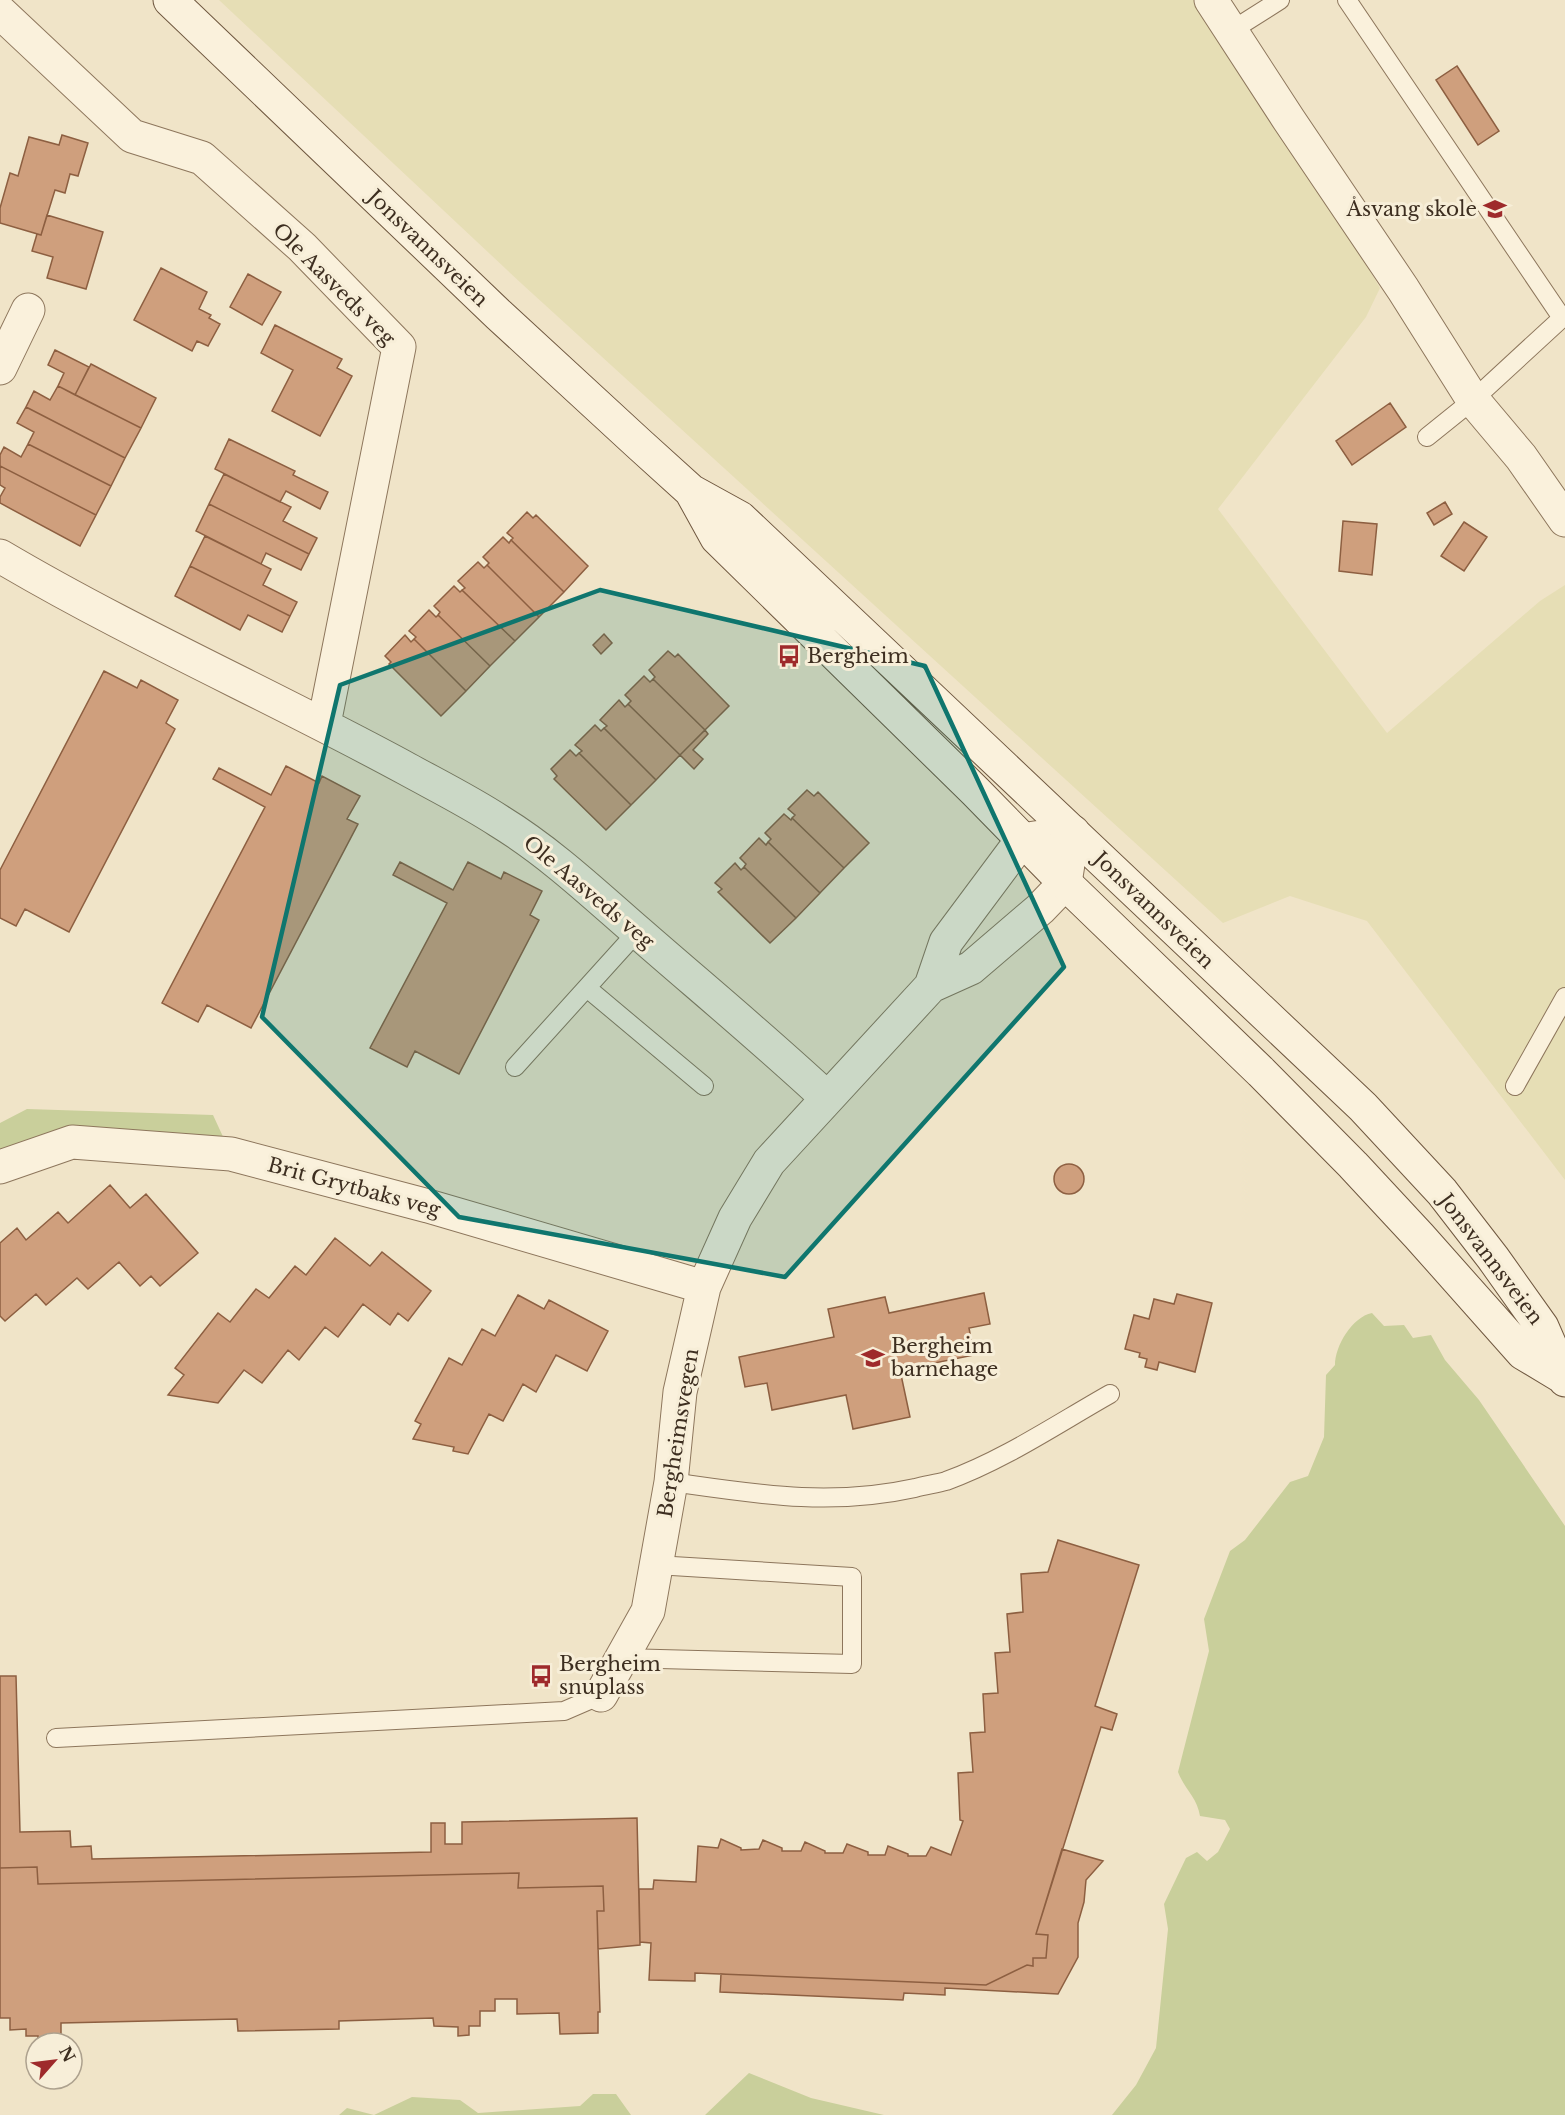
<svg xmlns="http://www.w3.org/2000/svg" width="1565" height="2115" viewBox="0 0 1565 2115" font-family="'Libre Baskerville',serif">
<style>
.farmland{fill:#e6deb5}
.green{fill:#c9cf9b}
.building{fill:#cf9f7d;stroke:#8d5f41;stroke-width:1.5}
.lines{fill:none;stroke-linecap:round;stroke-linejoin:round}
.service-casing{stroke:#8d765c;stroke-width:20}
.minor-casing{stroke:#8d765c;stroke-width:35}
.tertiary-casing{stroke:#8d765c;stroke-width:35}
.secondary-casing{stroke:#6f573f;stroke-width:35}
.service{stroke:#faf1dc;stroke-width:18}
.minor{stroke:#faf1dc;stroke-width:33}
.tertiary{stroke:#faf1dc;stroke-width:33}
.secondary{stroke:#faf1dc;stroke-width:33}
.marked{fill:#0f766e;fill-opacity:0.2;stroke:#0f766e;stroke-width:4.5;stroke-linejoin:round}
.labels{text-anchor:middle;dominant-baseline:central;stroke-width:6;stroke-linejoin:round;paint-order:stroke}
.poi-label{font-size:20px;fill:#3d2e20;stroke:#f7eed8;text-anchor:start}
.street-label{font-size:20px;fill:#3d2e20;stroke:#f7eed8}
</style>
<rect width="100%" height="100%" fill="#f0e4c8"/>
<!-- farmland -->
<path class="farmland" d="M 219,0 L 1211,0 L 1231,31 L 1380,288 L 1366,317 L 1218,509 L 1387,733 L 1540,601 L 1565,585 L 1565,1180 L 1367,921 L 1290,896 L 1223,923 L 522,284 Z"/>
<!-- green -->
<path class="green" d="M 27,1109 L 213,1115 L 231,1154 L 72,1142 L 0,1167 L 0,1123 Z
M 1372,1313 L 1384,1326 L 1404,1325 L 1413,1338 L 1431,1335 L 1445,1360 L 1479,1400 L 1565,1526 L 1565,2115 L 1112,2115 L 1136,2085 L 1156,2048 L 1168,1929 L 1164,1904 L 1186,1858 L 1197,1852 L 1207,1861 L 1218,1852 L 1230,1829 L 1225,1820 L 1200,1816 C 1197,1797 1185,1790 1178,1772 L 1209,1651 L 1204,1619 L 1230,1551 L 1245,1540 L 1290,1482 L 1308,1476 L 1324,1437 L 1326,1375 L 1335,1365 C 1335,1346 1352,1317 1372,1313 Z
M 749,2073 L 811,2098 L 884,2115 L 705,2115 Z
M 593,2094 L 616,2094 L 631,2115 L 339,2115 L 347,2108 L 374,2115 L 412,2097 L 460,2100 L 478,2113 L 580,2106 Z"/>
<!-- building -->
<path class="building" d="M 1457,66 L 1499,131 L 1478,145 L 1436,80 Z
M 62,135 L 88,143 L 78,176 L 70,174 L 65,193 L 55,190 L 41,235 L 0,223 L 0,208 L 10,173 L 18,176 L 29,137 L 59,145 Z
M 47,215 L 103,232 L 86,289 L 47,278 L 53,257 L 32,251 L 37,234 L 41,235 Z
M 161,268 L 207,292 L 199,309 L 211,315 L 209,318 L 220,324 L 208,346 L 197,341 L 192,351 L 134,320 Z
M 248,274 L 281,292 L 262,325 L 230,307 Z
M 275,325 L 342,359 L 337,368 L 352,376 L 320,436 L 272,411 L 293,370 L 261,353 Z
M 55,350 L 89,367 L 75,395 L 58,386 L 64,373 L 48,365 Z
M 91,364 L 156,398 L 141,428 L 75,395 Z
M 58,386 L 141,428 L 125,458 L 26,407 L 34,391 L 50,400 Z
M 1390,403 L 1406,427 L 1352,465 L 1336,441 Z
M 26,407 L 125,458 L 111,486 L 28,444 L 34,432 L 17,423 Z
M 229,439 L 295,471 L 293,475 L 328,492 L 320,509 L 286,491 L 280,502 L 215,469 Z
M 28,444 L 111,486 L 96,515 L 0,466 L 0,455 L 4,447 L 21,457 Z
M 0,466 L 96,515 L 80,546 L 0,503 L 0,497 L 5,488 L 0,485 Z
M 224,474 L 291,507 L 283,521 L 317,538 L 309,554 L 209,504 Z
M 1445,502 L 1452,514 L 1434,525 L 1427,513 Z
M 209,504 L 309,554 L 301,570 L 266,553 L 261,564 L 196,531 Z
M 527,512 L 533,518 L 536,515 L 588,566 L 564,592 L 511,540 L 513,538 L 507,533 Z
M 1343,521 L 1377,524 L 1372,575 L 1339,571 Z
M 1464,522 L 1487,537 L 1464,571 L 1441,556 Z
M 205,536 L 271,569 L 263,585 L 297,602 L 290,616 L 190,566 Z
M 503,537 L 509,543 L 511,540 L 564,592 L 539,617 L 487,565 L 489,563 L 483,557 Z
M 478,562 L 484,568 L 487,565 L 539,617 L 515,641 L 462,590 L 465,588 L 458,581 Z
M 190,566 L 290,616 L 282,632 L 248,615 L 240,630 L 175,596 Z
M 454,586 L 460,592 L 462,590 L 515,641 L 490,666 L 438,615 L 440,612 L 434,606 Z
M 429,610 L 436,617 L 438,615 L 490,666 L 466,691 L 414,639 L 416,637 L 409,631 Z
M 604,634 L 612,643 L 601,654 L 593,645 Z
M 405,635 L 411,642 L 414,639 L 466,691 L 441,716 L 389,664 L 391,662 L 385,656 Z
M 668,651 L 675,657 L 678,654 L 729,706 L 705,730 L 653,679 L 655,677 L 649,670 Z
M 104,671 L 137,688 L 141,680 L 178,700 L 166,723 L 175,729 L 69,932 L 25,909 L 16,926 L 0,918 L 0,870 Z
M 644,676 L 650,682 L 653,679 L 705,730 L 680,755 L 628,704 L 631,701 L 625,695 Z
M 619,700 L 625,707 L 628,704 L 680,755 L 656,780 L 604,728 L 607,726 L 600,720 Z
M 595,725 L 601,731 L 604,728 L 656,780 L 631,805 L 579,753 L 582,751 L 575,745 Z
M 705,730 L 708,734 L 693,750 L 703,759 L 694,769 L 680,755 Z
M 570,750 L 576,756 L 579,753 L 631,805 L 606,830 L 554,779 L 557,776 L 551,769 Z
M 286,766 L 319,783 L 322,776 L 360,796 L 347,819 L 358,824 L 251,1028 L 207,1005 L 198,1022 L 162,1003 L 265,807 L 213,779 L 219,768 L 271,795 Z
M 807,790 L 814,796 L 818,792 L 869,843 L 844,868 L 792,818 L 795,815 L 788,809 Z
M 784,814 L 791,820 L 792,818 L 844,868 L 820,893 L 768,842 L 771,839 L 765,833 Z
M 759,838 L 766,845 L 768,842 L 820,893 L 796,918 L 744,867 L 746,864 L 740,858 Z
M 400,862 L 453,890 L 468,862 L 501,879 L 504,872 L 542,891 L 530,915 L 539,920 L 459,1074 L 415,1051 L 407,1067 L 370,1048 L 447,903 L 393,875 Z
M 735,863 L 741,870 L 744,867 L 796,918 L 770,943 L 718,892 L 722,889 L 715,883 Z
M1054 1179a15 15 0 1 1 30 0a15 15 0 1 1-30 0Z
M 110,1185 L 130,1208 L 146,1194 L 198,1253 L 160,1286 L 151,1276 L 140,1286 L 119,1262 L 88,1289 L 77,1278 L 46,1305 L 36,1294 L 5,1321 L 0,1316 L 0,1243 L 17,1228 L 26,1240 L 58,1212 L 68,1223 Z
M 335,1238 L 370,1266 L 382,1252 L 431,1291 L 408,1321 L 398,1313 L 390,1325 L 363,1304 L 338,1337 L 325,1327 L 299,1360 L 288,1350 L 262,1383 L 244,1370 L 218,1403 L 168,1395 L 184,1375 L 175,1368 L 218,1313 L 230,1322 L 256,1289 L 269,1298 L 295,1266 L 306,1275 Z
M 984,1293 L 990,1324 L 969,1328 L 974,1355 L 900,1370 L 910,1417 L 853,1429 L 846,1395 L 772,1410 L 767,1383 L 745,1387 L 739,1357 L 834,1337 L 828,1309 L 885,1297 L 889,1313 Z
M 1177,1294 L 1212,1303 L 1195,1372 L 1159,1362 L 1157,1370 L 1145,1367 L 1147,1359 L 1139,1357 L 1140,1353 L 1125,1349 L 1134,1315 L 1149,1319 L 1154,1299 L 1174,1304 Z
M 518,1295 L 544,1309 L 549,1300 L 608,1331 L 587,1371 L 556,1355 L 536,1392 L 523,1384 L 503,1421 L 489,1414 L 468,1454 L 453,1451 L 454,1447 L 413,1439 L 421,1424 L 415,1421 L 449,1358 L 462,1365 L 482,1329 L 495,1336 Z
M 1058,1540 L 1139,1565 L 1095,1706 L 1117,1714 L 1112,1730 L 1101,1727 L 1036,1934 L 1048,1935 L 1046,1958 L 1033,1958 L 1033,1966 L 1027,1965 L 986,1985 L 695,1973 L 695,1981 L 649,1980 L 651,1943 L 640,1942 L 639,1889 L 653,1889 L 654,1880 L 696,1882 L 698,1846 L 718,1848 L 721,1839 L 741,1848 L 741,1850 L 759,1849 L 763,1840 L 782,1848 L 782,1851 L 801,1851 L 805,1842 L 825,1851 L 825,1853 L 843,1853 L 847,1844 L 868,1852 L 868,1855 L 885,1855 L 888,1846 L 908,1854 L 908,1856 L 926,1856 L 931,1847 L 951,1855 L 963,1821 L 960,1820 L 958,1773 L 973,1772 L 970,1733 L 985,1732 L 983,1694 L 998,1693 L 995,1653 L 1010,1652 L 1007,1614 L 1023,1612 L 1021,1574 L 1048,1572 Z
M 0,1676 L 16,1676 L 20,1832 L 70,1831 L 71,1847 L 91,1846 L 92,1859 L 431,1852 L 431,1823 L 445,1823 L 445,1844 L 462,1844 L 462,1822 L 637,1818 L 640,1945 L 598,1949 L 597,1911 L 604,1911 L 603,1886 L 518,1888 L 519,1873 L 38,1884 L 37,1867 L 0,1868 Z
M 1062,1849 L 1103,1861 L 1086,1880 L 1084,1902 L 1078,1923 L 1078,1957 L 1058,1994 L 945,1988 L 945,1995 L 904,1993 L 903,2000 L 720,1992 L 721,1974 L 986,1985 L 1027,1965 L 1033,1966 L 1033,1958 L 1046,1958 L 1048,1935 L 1036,1934 Z
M 37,1867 L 38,1884 L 519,1873 L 518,1888 L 603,1886 L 604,1911 L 597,1911 L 600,2012 L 598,2012 L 598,2033 L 560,2034 L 559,2013 L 517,2014 L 517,1999 L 495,1999 L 495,2011 L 480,2011 L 480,2026 L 469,2026 L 469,2035 L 458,2036 L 458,2027 L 434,2026 L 433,2018 L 339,2021 L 339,2029 L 238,2031 L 237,2019 L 61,2023 L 61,2036 L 50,2036 L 50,2043 L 38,2043 L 38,2036 L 26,2036 L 26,2029 L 10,2030 L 10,2018 L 0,2018 L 0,1868 Z"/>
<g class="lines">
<!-- service casing -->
<g class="service-casing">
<path id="service" d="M 1347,0 L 1562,318 L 1473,400 L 1427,437
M 1231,31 L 1280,0
M 587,988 L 704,1086
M 515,1067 L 637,932
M 1515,1086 L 1565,997
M 671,1482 C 756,1494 829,1507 915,1488 C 925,1485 936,1484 946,1481 C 1004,1460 1057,1424 1110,1394
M 622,1658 L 852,1664 L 852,1577 L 656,1565
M 56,1738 L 564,1711 L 601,1695"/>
</g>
<!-- minor casing -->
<g class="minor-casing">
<path id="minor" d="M 0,12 L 132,136 L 202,158 L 302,247 L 399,347 L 324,724
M 0,368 L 28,310
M 0,556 C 132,634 273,696 407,769 C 438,786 470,802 499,821 C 551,853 594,894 639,933 C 702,988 766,1041 827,1098
M 0,1167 L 72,1142 L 231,1154 L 428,1206 L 704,1287
M 601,1695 L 648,1611 L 671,1482 L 680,1392 L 704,1287 L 735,1218 L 769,1162 L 931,986 L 971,968 L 1040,909 L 1065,883 L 1073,832 L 1022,840 L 946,942 L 931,986"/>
</g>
<!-- tertiary casing -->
<g class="tertiary-casing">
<path id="tertiary" d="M 1211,0 L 1289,120 L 1403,289 L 1473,400 L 1521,457 L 1565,520"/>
</g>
<!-- secondary casing -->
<g class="secondary-casing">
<path id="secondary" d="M 170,0 L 499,315 L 638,443 L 691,491 L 740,518 L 1363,1107 L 1442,1192 L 1493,1258 L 1542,1327 L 1565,1380
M 691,491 L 717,538 L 975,791 L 1065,883 L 1261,1072 L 1353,1165 L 1419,1236 L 1523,1353 L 1563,1377"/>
</g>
<!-- service -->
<use href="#service" class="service"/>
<!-- minor -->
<use href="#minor" class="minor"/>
<!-- tertiary -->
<use href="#tertiary" class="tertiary"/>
<!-- secondary -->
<use href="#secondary" class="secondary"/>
</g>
<!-- marked area -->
<path class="marked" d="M 600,590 L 925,666 L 1064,967 L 785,1277 L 459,1217 L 262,1017 L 340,685 Z"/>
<!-- icons -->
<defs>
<g id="school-bare" transform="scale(1.8)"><path d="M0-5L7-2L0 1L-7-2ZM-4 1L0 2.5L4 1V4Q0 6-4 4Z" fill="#9e2a2b" stroke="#f7eed8" stroke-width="2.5" paint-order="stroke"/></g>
<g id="bus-bare" transform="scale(1.8)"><path d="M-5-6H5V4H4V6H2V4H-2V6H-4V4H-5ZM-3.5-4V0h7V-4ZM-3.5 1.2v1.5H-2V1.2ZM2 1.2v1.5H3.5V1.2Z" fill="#9e2a2b" stroke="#f7eed8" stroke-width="2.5" paint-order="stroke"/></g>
</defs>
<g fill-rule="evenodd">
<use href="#school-bare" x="1495" y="209"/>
<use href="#bus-bare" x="789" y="656"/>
<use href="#school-bare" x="873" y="1358"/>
<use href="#bus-bare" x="541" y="1676"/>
</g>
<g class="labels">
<!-- poi labels -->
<g class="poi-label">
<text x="1477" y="209" text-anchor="end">Åsvang skole</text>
<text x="807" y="656">Bergheim</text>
<text x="891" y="1346">Bergheim<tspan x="891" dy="23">barnehage</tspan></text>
<text x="559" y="1664">Bergheim<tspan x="559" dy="23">snuplass</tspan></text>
</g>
<!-- street labels -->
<g class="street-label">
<text transform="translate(428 248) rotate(44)">Jonsvannsveien</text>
<text transform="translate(334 284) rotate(45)">Ole Aasveds veg</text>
<text transform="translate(589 892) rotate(40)">Ole Aasveds veg</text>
<text transform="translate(1154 910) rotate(44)">Jonsvannsveien</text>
<text transform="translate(354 1187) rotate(15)">Brit Grytbaks veg</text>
<text transform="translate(1491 1259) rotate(53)">Jonsvannsveien</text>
<text transform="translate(678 1433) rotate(-81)">Bergheimsvegen</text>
</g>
</g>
<!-- north arrow -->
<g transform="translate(54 2061) rotate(62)"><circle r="28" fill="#f7eed8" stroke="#ada18e" stroke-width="1.5"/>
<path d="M0-4.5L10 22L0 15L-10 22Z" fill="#9e2a2b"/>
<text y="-9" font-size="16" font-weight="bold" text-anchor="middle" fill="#3d2e20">N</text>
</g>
</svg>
